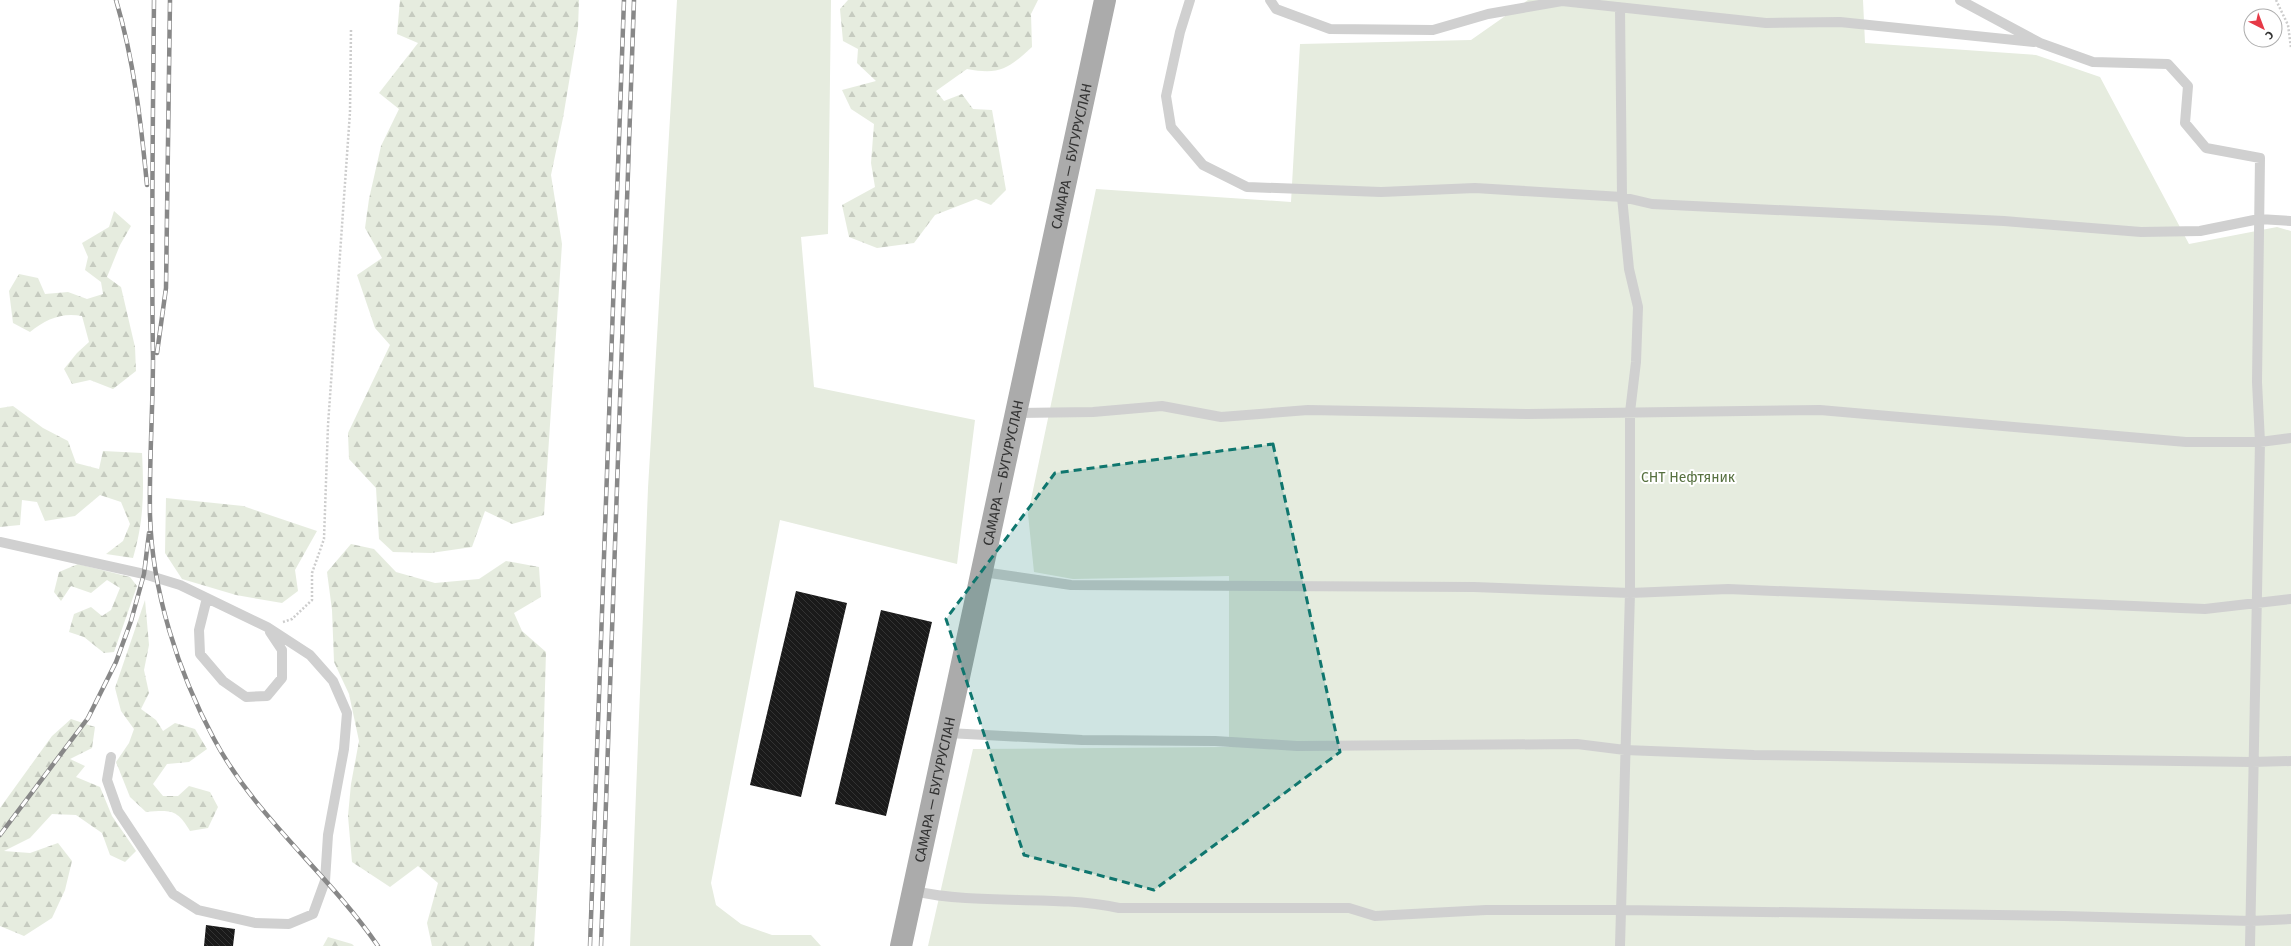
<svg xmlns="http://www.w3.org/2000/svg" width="2291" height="946" viewBox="0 0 2291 946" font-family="'Fira Sans',sans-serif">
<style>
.forest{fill:url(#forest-firs)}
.garden{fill:#e6ecdf}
.building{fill:url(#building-back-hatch)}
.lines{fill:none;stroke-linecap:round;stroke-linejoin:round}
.path{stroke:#cdcdcd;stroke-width:2.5;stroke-dasharray:2 2;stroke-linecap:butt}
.service{stroke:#d0d0d0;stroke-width:10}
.primary{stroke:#ababab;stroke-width:22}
.rail-casing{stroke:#888;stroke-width:4.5}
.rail{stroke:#fff;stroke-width:3;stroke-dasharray:9;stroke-linecap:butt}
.marked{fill:#0f766e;fill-opacity:0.2;stroke:#0f766e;stroke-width:3;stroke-dasharray:8 5;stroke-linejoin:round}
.labels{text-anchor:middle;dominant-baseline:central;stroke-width:4;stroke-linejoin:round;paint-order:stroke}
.street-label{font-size:14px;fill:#333;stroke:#fff}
.park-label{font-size:14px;fill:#56703f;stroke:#fff}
</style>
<defs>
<pattern id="forest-firs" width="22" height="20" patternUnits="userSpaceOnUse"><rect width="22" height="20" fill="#e6ecdf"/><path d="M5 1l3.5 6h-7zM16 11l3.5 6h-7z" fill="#c6cbc0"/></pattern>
<pattern id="building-back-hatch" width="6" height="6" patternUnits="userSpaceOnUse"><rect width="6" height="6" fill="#1a1a1a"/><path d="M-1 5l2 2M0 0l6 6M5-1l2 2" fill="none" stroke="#333"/></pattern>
</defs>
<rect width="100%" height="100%" fill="#fff"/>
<!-- forest -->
<path class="forest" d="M 400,0 L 579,0 L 578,28 L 563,118 L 551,175 L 562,244 L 544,515 L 512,524 L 485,511 L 472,547 L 431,553 L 393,552 L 379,539 L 376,488 L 349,459 L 348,433 L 390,345 L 375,328 L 357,275 L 382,258 L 365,228 L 369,199 L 381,146 L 399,109 L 379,93 L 418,43 L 397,34 Z
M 848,0 L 1038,0 L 1031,14 L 1032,47 C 1008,69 1000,75 967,69 L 936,91 L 944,101 L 962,94 L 973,109 L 992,110 L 1006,190 L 991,205 L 976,199 L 935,215 L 914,243 L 877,248 L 849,237 L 842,205 L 875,187 L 871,163 L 874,124 L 851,109 L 842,90 L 876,81 L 857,63 L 858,49 L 843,41 L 840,9 Z
M 114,211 L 131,226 L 120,245 L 107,277 L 121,287 L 135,347 L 136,371 L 113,389 L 90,380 L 72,384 L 64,369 L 77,353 L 89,342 L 82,316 C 62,312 46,319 30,332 L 13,323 L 9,291 L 19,274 L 38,278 L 45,294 L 68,292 L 87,299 L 103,294 L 101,282 L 85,270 L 88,257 L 82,243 L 109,227 Z
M 13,406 L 43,428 L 68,441 L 76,463 L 99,469 L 103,451 L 142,453 C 144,492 144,520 133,558 L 106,554 L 123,541 L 130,524 L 121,502 L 100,495 L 75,516 L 45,521 L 37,502 L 22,500 L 20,525 L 0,527 L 0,408 Z
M 166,498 L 243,506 L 317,531 L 295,570 L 298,591 L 282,603 L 236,595 L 182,579 L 165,553 Z
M 351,544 L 374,549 L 396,572 L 435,583 L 479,579 L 506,561 L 539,567 L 541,597 L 514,613 L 522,631 L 546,652 L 541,826 L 534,946 L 432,946 L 427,923 L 438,883 L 418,866 L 390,887 L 352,862 L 348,816 L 351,784 L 359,741 L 349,694 L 334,662 L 332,610 L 327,572 Z
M 78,564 L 130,577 L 137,586 L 114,652 L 104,653 L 84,637 L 69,632 L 74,614 L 91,607 L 102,616 L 111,610 L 120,588 L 107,580 L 91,593 L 71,586 L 61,601 L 54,592 L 59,572 Z
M 145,600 L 149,645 L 144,670 L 149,693 L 141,709 L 156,720 L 163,731 L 175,723 L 195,729 L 207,749 L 189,762 L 167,764 L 153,784 L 163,796 L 178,796 L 189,786 L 210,792 L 218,807 L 208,828 L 190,831 C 177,809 171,810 146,812 L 130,797 L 116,762 L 129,743 L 134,729 L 121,711 L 115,688 Z
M 71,719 L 95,727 L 92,748 L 70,759 L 85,766 L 76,777 L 100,787 L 112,816 L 136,851 L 125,862 L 110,855 L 102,833 L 76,815 L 52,814 L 30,838 L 4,851 L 30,853 L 58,843 L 72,861 L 65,890 L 52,918 L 24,936 L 0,926 L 0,808 L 52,736 Z
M 328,937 L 352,944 L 354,946 L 323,946 Z"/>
<!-- garden -->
<path class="garden" d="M 677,0 L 831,0 L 828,234 L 801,237 L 814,387 L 975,420 L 957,564 L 780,520 L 711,883 L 716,905 L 741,924 L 772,935 L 811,935 L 821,946 L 630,946 L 648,488 Z
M 1528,0 L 1863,0 L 1865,43 L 2036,55 L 2100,77 L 2189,244 L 2277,227 L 2291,231 L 2291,946 L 928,946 L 973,749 L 1229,747 L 1229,576 L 1073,579 L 1034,572 L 1028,514 L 1096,189 L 1291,202 L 1300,44 L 1471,40 Z"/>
<!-- building -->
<path class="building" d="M 796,591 L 847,603 L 801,797 L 750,785 Z
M 881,610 L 932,622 L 886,816 L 835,804 Z
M 206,925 L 235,929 L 233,946 L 204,946 Z"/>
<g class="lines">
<!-- path -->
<path class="path" d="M 2276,0 L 2288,25 L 2291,48
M 283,622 L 292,619 L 312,600 L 312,573 L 324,539 L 328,425 L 350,112 L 351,30"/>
<!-- service -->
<path class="service" d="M 1190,0 L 1180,32 L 1166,96 L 1171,127 L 1203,165 L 1247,187 L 1381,192 L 1475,188 L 1622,197 L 1652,204 L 2004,221 L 2141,232 L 2200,231 L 2259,219 L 2291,221
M 1270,0 L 1276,9 L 1330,29 L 1433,30 L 1488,14 L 1562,1 L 1766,23 L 1840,22 L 2034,42
M 1960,0 L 2040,43 L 2093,62 L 2168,64 L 2188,86 L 2185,123 L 2206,148 L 2260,158 L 2257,382 L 2260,442 L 2250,946
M 1620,8 L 1622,197 L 1629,269 L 1638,307 L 1636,362 L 1630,412 L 1630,593 L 1620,946
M 1017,413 L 1093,412 L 1162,406 L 1221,417 L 1308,410 L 1528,414 L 1820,410 L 2186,442 L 2260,442 L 2291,438
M 0,542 L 144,574 L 180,585 L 267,627 L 310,655 L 333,681 L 347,713 L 344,749 L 328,835 L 325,881 L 313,914 L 289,924 L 255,923 L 198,910 L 173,894 L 118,811 L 107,780 L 111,757
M 983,572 L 1071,585 L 1474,587 L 1630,593 L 1728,589 L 2205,609 L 2291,599
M 207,598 L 199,630 L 200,654 L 223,681 L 246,697 L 267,696 L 282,678 L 282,650 L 270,632
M 948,733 L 1082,740 L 1215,741 L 1297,746 L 1577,744 L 1625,750 L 1754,755 L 2252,762 L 2291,761
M 914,891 C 981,906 1051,894 1119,908 L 1349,908 L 1375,916 L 1486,910 L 1622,910 L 2064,916 L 2251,921 L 2291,919"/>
<!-- primary -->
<path class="primary" id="s1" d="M 901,946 L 1105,0"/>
<!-- rail casing -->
<g class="rail-casing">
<path id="rail" d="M 116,0 C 134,60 141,123 147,185
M 154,0 C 153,119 151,238 153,357 C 153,410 149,462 150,515 C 152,591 178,672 214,739 C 256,818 328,873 378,946
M 157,353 L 166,288 L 170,0
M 0,835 L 88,718 L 116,662 L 131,621 L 144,574 L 149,533
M 590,946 L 624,0
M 601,946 L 634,0"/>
</g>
<!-- rail -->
<use href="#rail" class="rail"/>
</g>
<!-- marked area -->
<path class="marked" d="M 1273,444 L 1340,752 L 1154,890 L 1024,855 L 946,619 L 1055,473 Z"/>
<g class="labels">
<!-- street labels -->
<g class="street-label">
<text stroke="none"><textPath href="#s1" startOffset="808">САМАРА — БУГУРУСЛАН</textPath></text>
<text stroke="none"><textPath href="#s1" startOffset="484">САМАРА — БУГУРУСЛАН</textPath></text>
<text stroke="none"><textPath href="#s1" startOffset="160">САМАРА — БУГУРУСЛАН</textPath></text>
</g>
<!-- park labels -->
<g class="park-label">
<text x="1688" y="477">СНТ Нефтяник</text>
</g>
</g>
<!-- north arrow -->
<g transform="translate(2263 28) rotate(138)"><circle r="19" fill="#ffffff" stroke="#adadad"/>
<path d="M0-3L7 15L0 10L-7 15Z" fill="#e63946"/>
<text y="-6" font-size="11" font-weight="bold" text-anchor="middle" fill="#333333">С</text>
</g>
</svg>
